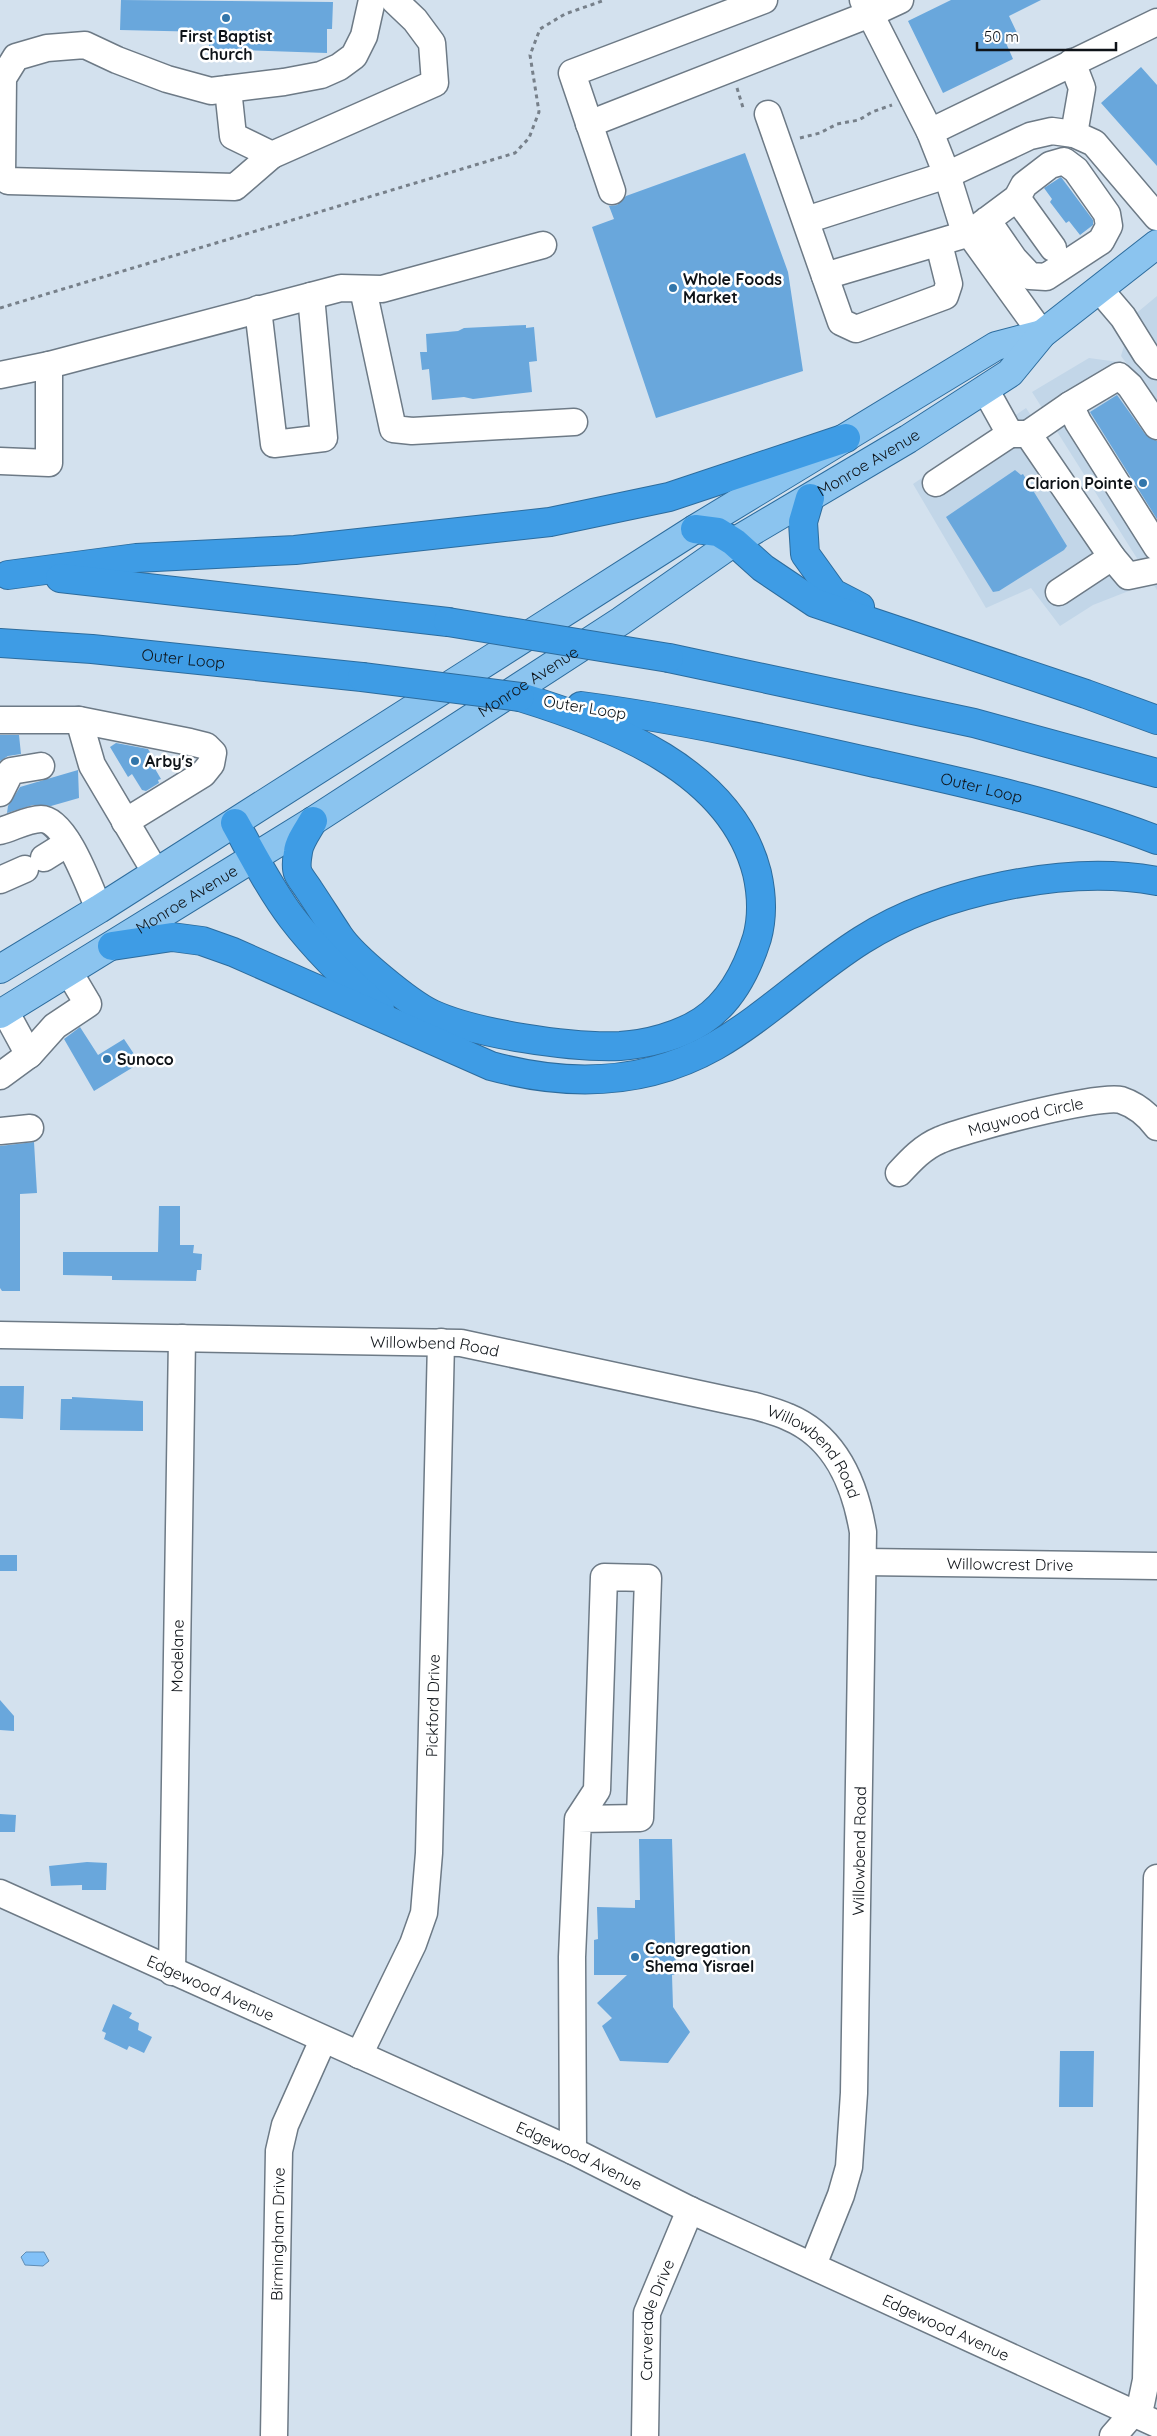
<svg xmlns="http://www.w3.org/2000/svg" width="1157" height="2436" viewBox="0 0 1157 2436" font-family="Quicksand,sans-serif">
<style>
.built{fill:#c2d6e8}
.water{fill:#82c1f8;stroke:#5f8db5}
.building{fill:#69a7dc}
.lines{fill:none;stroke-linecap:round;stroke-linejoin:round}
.minor-casing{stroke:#6d7a86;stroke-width:29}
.major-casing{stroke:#2d6c9d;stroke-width:30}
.highway-casing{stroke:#2d6c9d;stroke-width:30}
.path{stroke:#77808a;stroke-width:3;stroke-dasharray:4 4;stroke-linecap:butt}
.minor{stroke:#fff;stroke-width:26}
.major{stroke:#8bc4ef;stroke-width:28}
.highway{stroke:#3e9ce5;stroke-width:28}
.highway-bridge-casing{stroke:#2d6c9d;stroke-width:30;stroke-linecap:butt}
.highway-bridge{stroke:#3e9ce5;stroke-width:28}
.poi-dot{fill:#3276ab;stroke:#fff;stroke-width:2}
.labels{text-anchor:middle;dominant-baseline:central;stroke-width:5;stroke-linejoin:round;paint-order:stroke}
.poi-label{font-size:16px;font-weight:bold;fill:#0e1318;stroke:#fff;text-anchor:start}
.street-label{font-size:16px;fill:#0e1318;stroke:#fff}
</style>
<rect width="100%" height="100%" fill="#d3e1ee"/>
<!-- built -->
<path class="built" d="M 1157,296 L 1157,404 L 1121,356 L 1133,316 Z
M 1089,358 L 1118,362 L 1157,415 L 1157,590 L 1032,392 Z
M 1026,408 L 1144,585 L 1093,605 L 1060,626 L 1031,588 L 986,608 L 913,484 Z"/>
<!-- water -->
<path class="water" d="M 26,2252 L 44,2252 L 49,2261 L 43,2266 L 25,2265 L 21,2257 Z"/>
<!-- building -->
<path class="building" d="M 121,0 L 333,2 L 332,29 L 327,29 L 327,53 L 209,49 L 209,32 L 120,30 Z
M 951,0 L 1041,0 L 1009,16 L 1019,37 L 1006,43 L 1013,59 L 943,93 L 908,21 Z
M 1141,67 L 1157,85 L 1157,166 L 1101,103 Z
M 745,153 L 788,272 L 803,371 L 656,418 L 592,227 L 614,219 L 609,206 L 617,205 L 626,196 Z
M 1061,177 L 1093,220 L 1093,225 L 1080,235 L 1069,221 L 1066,223 L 1050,202 L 1052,199 L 1044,188 Z
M 526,325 L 526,328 L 534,327 L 537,361 L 529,362 L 532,392 L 473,399 L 464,397 L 432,400 L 429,369 L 422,370 L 420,352 L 427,352 L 426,334 L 458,331 L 464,328 Z
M 1117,395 L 1145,434 L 1157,441 L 1157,519 L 1090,412 Z
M 1015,470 L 1021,475 L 1023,474 L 1067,546 L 1064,550 L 999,591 L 993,592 L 946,517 Z
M 0,735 L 19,735 L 21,754 L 8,756 L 0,761 Z
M 116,743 L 148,749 L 155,760 L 151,762 L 161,779 L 158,780 L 159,783 L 146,791 L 142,790 L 132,774 L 128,777 L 110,747 Z
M 78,770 L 79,798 L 51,806 L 33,805 L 7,813 L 8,806 L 20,787 Z
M 80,1027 L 98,1055 L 124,1039 L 140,1063 L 94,1091 L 64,1039 Z
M 34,1142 L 37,1193 L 20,1194 L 20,1291 L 2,1291 L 0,1288 L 0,1146 Z
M 159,1206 L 180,1206 L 180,1245 L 194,1245 L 193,1253 L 202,1254 L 201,1270 L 197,1270 L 196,1281 L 112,1280 L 112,1276 L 63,1275 L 63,1252 L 158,1252 Z
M 0,1386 L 24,1386 L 23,1419 L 0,1418 Z
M 72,1397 L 143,1401 L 143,1431 L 60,1430 L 61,1399 L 72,1399 Z
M 0,1555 L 17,1555 L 17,1571 L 0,1571 Z
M 0,1700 L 14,1716 L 14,1731 L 0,1730 Z
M 0,1814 L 16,1815 L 15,1832 L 0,1832 Z
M 639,1839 L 672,1839 L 676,1974 L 672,1975 L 673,2007 L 690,2032 L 668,2063 L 620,2061 L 602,2026 L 612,2018 L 597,2003 L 627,1975 L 594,1975 L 594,1940 L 598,1939 L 597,1907 L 635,1908 L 635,1900 L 640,1900 Z
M 87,1862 L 107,1863 L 106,1890 L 82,1890 L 82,1885 L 51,1886 L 49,1866 Z
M 113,2004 L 132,2013 L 129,2018 L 139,2023 L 138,2030 L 152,2037 L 144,2053 L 129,2046 L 127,2050 L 104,2039 L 106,2033 L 102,2031 Z
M 1060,2051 L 1094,2051 L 1093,2107 L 1059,2107 Z"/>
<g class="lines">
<!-- minor casing -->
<g class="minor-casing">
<g id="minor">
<path d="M 863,0 L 930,132 L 947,175 L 962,223 L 1042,334"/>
<path d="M 1072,62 L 1082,88 L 1074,134"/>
<path d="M 228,89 L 233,136 L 272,155 L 435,83 L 432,43 L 415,20 L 394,0"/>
<path d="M 768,114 L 841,322 L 856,329 L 945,296 L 949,284 L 939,244"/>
<path d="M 589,124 L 870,14 L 900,0"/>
<path d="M 930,132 L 1157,22"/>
<path d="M 272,155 L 235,187 L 8,181 L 2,176 L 3,78 L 16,57 L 47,48 L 85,45 L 117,60 L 167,79 L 211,91 L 284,82 L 321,75 L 339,67 L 354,56 L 364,36 L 372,0"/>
<path d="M 612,191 L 572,73 L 764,0"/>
<path d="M 1017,198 L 1053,248"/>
<path d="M 806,220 L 947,175 L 1030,136 L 1052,131 L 1074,134 L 1094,143 L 1157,217"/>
<path d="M 825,276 L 970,233 L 1017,198 L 1024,185 L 1050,165 L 1064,161 L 1076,170 L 1107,214 L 1109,226 L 1101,241 L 1046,277 L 1030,276 L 1014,259 L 987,220"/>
<path d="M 363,289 L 393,429 L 412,431 L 574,422"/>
<path d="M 1100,290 L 1123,317 L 1146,354 L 1157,366"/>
<path d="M 258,309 L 274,444 L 324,438 L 311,296"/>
<path d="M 0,375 L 49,365 L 341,288 L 382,289 L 543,245"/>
<path d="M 1157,426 L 1130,386 L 1119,376 L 1070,405 L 1078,422 L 1157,547"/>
<path d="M 1010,434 L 1028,434 L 1112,557 L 1059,592"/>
<path d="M 1028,434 L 1070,405"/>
<path d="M 0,461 L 49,463 L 49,365"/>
<path d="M 936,483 L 1010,434 L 985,389"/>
<path d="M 1112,557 L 1128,576 L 1157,570"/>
<path d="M 0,720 L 79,720 L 92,765 L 156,873"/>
<path d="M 79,720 L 190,742 L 206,746 L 213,753 L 211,764 L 203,774 L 125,822"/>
<path d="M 0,793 L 11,771 L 41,766"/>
<path d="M 0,831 C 12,828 28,819 41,819 C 66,819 90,889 99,909"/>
<path d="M 44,858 L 68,843"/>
<path d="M 0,880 L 25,869"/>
<path d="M 5,1011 L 29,1055"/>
<path d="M 0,1076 L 30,1054 L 55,1026 L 88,1004 L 69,972"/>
<path d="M 0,1131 L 30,1128"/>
<path id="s1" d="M 899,1173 C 911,1160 923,1147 940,1140 C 965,1129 1099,1094 1121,1100 C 1136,1105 1148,1115 1157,1127"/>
<path id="s2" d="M 0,1335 L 461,1343 L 755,1406 C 766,1409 777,1412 788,1417 C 836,1437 855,1484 863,1532 L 854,2093 L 849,2167 L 841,2195 L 813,2265"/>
<path id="s3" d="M 864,1562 L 1157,1566"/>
<path id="s4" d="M 0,1893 L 573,2151 L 690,2210 L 1157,2424"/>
<path id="s5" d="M 172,1972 L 182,1338"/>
<path id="s6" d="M 359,2055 L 413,1944 L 424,1913 L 429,1853 L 441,1342"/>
<path d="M 573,2151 L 572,1957 L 578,1819 L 597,1790 L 604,1577 L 648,1578 L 640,1818 L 578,1819"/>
<path id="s7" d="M 274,2436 L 279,2151 L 285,2125 L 323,2040"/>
<path id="s8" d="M 645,2436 L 647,2313 L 690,2210"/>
<path d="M 1113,2436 L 1141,2404 L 1146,2380 L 1157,1878"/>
</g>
</g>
<!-- major casing -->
<g class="major-casing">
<g id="major">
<path d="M 0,969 L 99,909 L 695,529 L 996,346 L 1042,334"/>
<path id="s9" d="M 0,1014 L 313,821 L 621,621 L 734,542 L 908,439 L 1010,373 L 1042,334 L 1157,244"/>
</g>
</g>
<!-- highway casing -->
<g class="highway-casing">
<g id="highway">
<path d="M 810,498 L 803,522 L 805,554 L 833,593 L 860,607"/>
<path d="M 695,529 L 718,532 L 734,542 L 763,568 L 815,603 L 1086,694 L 1157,720"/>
<path d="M 8,575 L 136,558 L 295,550 L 550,522 L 669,497 L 846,438"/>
<path d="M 60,578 L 448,622"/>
<path id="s10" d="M 0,643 L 92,649 L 362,677"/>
<path d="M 669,658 L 974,723 L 1157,773"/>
<path id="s11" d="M 581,706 C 680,719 778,741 875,763 C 970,784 1066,805 1157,840"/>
<path d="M 313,821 C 308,830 299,842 298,852 C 297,858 296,868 298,873 C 300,878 306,885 309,890 C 319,905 329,921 339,936 C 353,957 409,1003 432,1014 C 476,1034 571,1048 620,1046 C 648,1044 679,1036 702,1021 C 731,1002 747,970 757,938 C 763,916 762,895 757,873 C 731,770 611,725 520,697"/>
<path d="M 235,823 C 253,855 270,889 292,918 C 318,952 348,981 380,1009"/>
<path d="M 112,946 L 172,937 L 202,941 L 233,952 L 491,1066 C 568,1087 644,1086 715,1046 C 767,1016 811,972 862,940 C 939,891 1068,864 1157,881"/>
</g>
</g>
<!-- path -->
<path class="path" d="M 737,88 L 744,111
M 800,138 L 820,133 L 837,124 L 859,120 L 872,112 L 892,105
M 0,308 L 515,153 L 529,138 L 539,112 L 530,55 L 540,29 L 565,14 L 605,0"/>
<!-- minor -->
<use href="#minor" class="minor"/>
<!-- major -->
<use href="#major" class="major"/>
<!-- highway -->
<use href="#highway" class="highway"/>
<!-- highway-bridge casing -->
<g class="highway-bridge-casing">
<path id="highway-bridge" d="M 448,622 L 669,658
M 362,677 L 520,697"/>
</g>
<!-- highway-bridge -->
<use href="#highway-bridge" class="highway-bridge"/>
</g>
<!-- markers -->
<g class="poi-dot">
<circle cx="226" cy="18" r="5"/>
<circle cx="673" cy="288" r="5"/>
<circle cx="1143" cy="483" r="5"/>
<circle cx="135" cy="761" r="5"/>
<circle cx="107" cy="1059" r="5"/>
<circle cx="635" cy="1957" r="5"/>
</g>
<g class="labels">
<!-- poi labels -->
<g class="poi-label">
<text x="226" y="36" text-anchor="middle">First Baptist<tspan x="226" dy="18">Church</tspan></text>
<text x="683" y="279">Whole Foods<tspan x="683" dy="18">Market</tspan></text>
<text x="1133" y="483" text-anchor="end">Clarion Pointe</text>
<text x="145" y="761">Arby's</text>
<text x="117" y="1059">Sunoco</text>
<text x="645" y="1948">Congregation<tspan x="645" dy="18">Shema Yisrael</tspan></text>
</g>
<!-- street labels -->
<g class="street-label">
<text stroke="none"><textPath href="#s9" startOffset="1029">Monroe Avenue</textPath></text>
<text stroke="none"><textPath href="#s10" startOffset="184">Outer Loop</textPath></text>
<text stroke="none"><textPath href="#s9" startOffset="624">Monroe Avenue</textPath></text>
<text transform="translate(585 707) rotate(9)">Outer Loop</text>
<text stroke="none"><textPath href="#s11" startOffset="409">Outer Loop</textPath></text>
<text stroke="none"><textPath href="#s9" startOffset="219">Monroe Avenue</textPath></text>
<text stroke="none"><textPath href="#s1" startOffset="142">Maywood Circle</textPath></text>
<text stroke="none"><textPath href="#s2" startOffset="435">Willowbend Road</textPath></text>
<text stroke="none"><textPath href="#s2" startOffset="840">Willowbend Road</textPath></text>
<text stroke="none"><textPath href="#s3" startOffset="146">Willowcrest Drive</textPath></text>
<text stroke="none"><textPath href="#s5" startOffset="316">Modelane</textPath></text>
<text stroke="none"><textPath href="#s6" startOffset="364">Pickford Drive</textPath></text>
<text transform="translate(859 1851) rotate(-89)">Willowbend Road</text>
<text stroke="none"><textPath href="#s4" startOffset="231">Edgewood Avenue</textPath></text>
<text stroke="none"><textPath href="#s4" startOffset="636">Edgewood Avenue</textPath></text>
<text stroke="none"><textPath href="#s7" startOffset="202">Birmingham Drive</textPath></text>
<text stroke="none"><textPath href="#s8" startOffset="118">Carverdale Drive</textPath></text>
<text stroke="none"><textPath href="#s4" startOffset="1041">Edgewood Avenue</textPath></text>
</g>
</g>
<!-- scale -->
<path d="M977 42v8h139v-8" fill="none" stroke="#0e1318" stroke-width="2.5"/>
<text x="984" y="42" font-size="15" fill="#0e1318" stroke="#ffffff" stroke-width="4" paint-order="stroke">50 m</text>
</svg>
